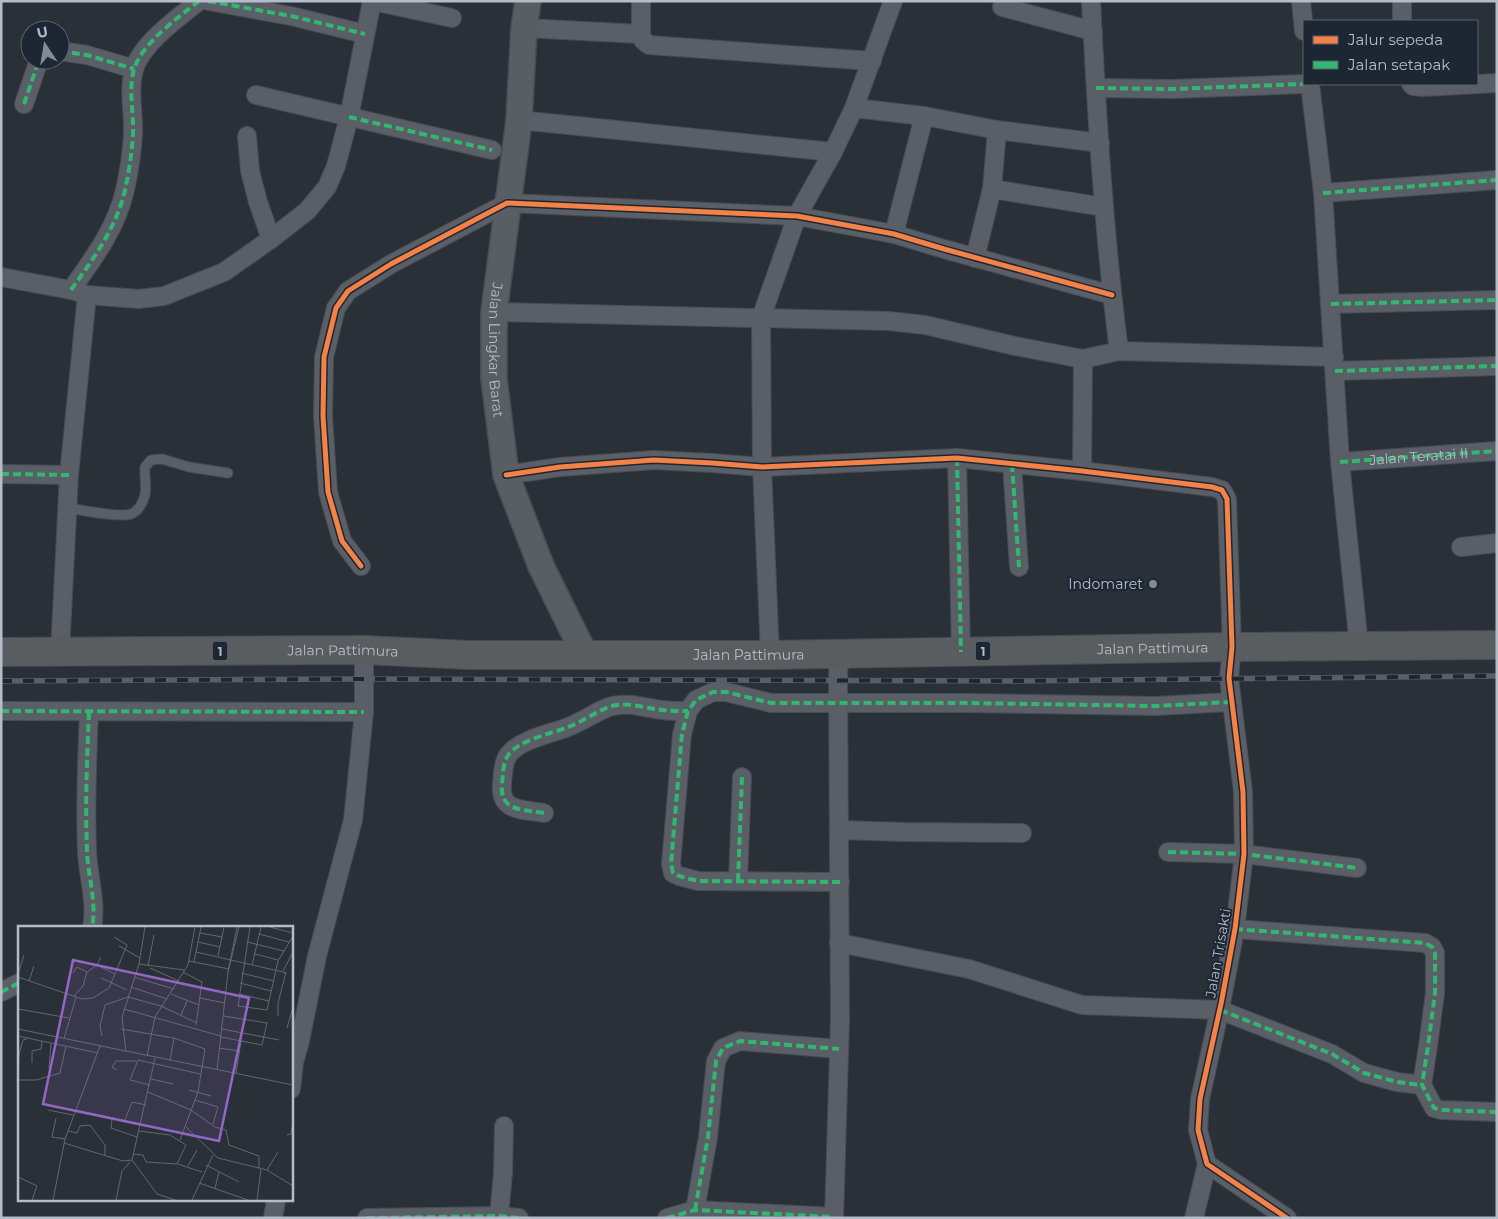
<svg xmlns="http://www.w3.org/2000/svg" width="1498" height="1219" viewBox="0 0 1498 1219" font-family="Montserrat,sans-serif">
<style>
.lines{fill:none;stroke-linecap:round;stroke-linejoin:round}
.lane-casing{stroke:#484c53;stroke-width:11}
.street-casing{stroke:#484c53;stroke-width:20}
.secondary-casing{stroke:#484c53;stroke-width:28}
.highway-casing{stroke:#474c53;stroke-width:30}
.lane{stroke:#5a5e66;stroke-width:9}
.street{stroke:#5a5e66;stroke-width:18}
.secondary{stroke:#595d64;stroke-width:25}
.highway{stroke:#5a5d60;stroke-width:28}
.rail-casing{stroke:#595d64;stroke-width:5.5}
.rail{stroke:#1d2633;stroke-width:4;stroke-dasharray:11;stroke-linecap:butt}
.quiet{stroke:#33b770;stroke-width:4;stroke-dasharray:8 4;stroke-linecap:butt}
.cycleway-casing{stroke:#1d2633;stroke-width:8}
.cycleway{stroke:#f48246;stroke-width:5}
.poi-dot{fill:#848b96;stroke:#1d2633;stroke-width:2}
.labels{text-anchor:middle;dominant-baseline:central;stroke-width:4;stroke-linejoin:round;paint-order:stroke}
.shield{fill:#1d2633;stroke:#878f9c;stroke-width:1}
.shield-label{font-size:12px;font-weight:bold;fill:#b4bcc9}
.street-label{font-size:14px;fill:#b4bcc9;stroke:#1d2633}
.poi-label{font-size:14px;fill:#b4bcc9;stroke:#1d2633;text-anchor:end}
.inset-road{fill:none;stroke:#616872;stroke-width:1}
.view{fill:#9266c3;fill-opacity:0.15;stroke:#9266c3;stroke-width:2.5}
.inset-edge{fill:none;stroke:#b4bcc9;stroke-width:2.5}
</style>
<rect width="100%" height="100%" fill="#2a3038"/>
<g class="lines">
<!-- lane casing -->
<g class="lane-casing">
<path id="lane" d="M 68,508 C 81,510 120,518 131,514 C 139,511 143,502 145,495 C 147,485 144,477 145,467 L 151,460 L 162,459 L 189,467 L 228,473"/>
</g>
<!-- street casing -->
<g class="street-casing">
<g id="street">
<path d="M 208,1 L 291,16 L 365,34"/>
<path d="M 373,1 L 452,18"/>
<path d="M 1091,1 C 1097,118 1104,235 1119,351"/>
<path d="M 1301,1 L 1304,31"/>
<path d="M 1002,7 L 1093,31"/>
<path d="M 1402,21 L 1402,1"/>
<path d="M 524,28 L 641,34 L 643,40 L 649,45 L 872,61"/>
<path d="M 641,34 L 641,1"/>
<path d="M 60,51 L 87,55 L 134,69"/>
<path d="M 1310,84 L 1323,193 L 1340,462 L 1359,646"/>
<path d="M 1411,84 L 1413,86 L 1423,87 L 1497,83"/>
<path d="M 1096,88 L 1173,89 L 1304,84"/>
<path d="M 256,95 L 492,150"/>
<path d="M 24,104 L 39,60"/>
<path d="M 854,108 L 924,116 L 997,130 L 1100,143"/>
<path d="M 519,120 L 833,152"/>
<path d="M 247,136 L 250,171 L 258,202 L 271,239"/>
<path d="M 992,189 L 1104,207"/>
<path d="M 1323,193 L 1497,180"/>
<path d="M 894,234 L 924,116"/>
<path d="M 975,258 L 992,189 L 997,130"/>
<path d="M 1,277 L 71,290 L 87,295 L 139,299 L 164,296 L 224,272 L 271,239 L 307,211 L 327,187 L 336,166 L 349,117 L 372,1"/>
<path d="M 71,290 C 93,259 116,229 125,190 C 129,172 132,153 133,134 C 134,112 128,91 134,69 C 142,43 179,17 199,1"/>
<path d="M 1331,304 L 1497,300"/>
<path d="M 494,312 L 889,321 L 925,325 L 1015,346 L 1083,359 L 1119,351 L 1334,357"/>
<path d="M 1335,371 L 1497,366"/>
<path d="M 957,458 L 961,652"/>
<path id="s1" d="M 1340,462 L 1497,451"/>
<path d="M 1012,464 L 1019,567"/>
<path d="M 1082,471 L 1083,359"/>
<path d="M 1,474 L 69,475"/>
<path d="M 506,475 L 560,467 L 654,460 L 712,463 L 762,467 L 957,458 L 1082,471 L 1212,487 L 1222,490 L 1227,499 L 1232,647 L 1229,678 L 1243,792 L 1244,854 L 1235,929 L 1221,1004 L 1200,1099 L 1198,1130 L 1207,1164 L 1287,1218"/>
<path d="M 1461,547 L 1497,543"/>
<path d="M 361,566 L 342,541 L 328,492 L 323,416 L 324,357 L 336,308 L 348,291 L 391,264 L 507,203 L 797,216 L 894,234 L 944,249 L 1112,295"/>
<path d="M 60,652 L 69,475 L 87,295"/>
<path d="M 770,655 L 762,467 L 761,318 L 797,216 L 833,152 L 854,108 L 893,1"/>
<path d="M 1,711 L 364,712"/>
<path d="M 89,712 C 87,758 85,804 87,851 C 88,877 97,902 92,928"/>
<path d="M 544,813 C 522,809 499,812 502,783 C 503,774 503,761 509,754 C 521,739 551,734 568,727 C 582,722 595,712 609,707 C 626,701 645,708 662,710 C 670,711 679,711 688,711"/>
<path d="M 839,830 L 904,832 L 1022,833"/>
<path d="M 1168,852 L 1244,854 L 1357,868"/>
<path d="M 738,881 L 742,777"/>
<path d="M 840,882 L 698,881 L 679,876 L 673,873 L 671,864 L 682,734 L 688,711 L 696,700 L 713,692 L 726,692 L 771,703 L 968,703 L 1155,706 L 1231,702"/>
<path d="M 1235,929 L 1425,943 L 1432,947 L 1435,953 L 1435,993 L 1428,1046 L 1422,1085 L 1434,1108 L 1441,1110 L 1497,1112"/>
<path d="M 839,943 L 969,969 L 1082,1005 L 1220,1010 L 1332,1054 L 1364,1073 L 1397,1082 L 1422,1085"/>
<path d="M 1,992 L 19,983"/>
<path d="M 291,1089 L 294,1062 L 300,1041 L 317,956 L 353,820 L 364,712 L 364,650"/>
<path d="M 695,1210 L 708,1137 L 716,1061 L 723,1048 L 740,1041 L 839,1049"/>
<path d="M 499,1216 L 503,1173 L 504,1126"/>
<path d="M 273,1218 L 276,1200"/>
<path d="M 367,1218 L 499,1216 L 519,1218"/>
<path d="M 667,1218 L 695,1210 L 834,1217"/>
<path d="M 834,1218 L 840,1019 L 838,679 L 839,654"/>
<path d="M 1194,1218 L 1207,1164"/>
</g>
</g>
<!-- secondary casing -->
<g class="secondary-casing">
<g id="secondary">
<path id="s2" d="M 528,1 L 524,28 L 519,120 L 494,312 L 494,379 L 506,475 L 541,566 L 584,653"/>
</g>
</g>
<!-- highway casing -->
<g class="highway-casing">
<g id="highway">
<path id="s3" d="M 1,652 L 364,650 L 469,655 L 770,655 L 1232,647 L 1497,645"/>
</g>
</g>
<!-- lane -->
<use href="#lane" class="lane"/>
<!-- street -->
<use href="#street" class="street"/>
<!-- secondary -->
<use href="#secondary" class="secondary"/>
<!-- highway -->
<use href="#highway" class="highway"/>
<!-- rail casing -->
<g class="rail-casing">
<path id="rail" d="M 1,681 L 365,679 L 1018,681 L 1497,676"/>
</g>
<!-- rail -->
<use href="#rail" class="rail"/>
<!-- quiet -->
<path class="quiet" d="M 208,1 L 291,16 L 365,34
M 60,51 L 87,55 L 134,69
M 1096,88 L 1173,89 L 1304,84
M 24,104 L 39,60
M 349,117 L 492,150
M 1323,193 L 1497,180
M 71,290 C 93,259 116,229 125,190 C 129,172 132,153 133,134 C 134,112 128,91 134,69 C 142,43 179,17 199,1
M 1331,304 L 1497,300
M 1335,371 L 1497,366
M 957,458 L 961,652
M 1340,462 L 1497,451
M 1012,464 L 1019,567
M 1,474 L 69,475
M 1,711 L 364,712
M 89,712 C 87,758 85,804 87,851 C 88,877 97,902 92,928
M 544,813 C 522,809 499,812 502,783 C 503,774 503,761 509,754 C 521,739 551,734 568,727 C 582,722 595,712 609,707 C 626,701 645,708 662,710 C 670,711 679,711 688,711
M 1168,852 L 1244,854 L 1357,868
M 738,881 L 742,777
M 840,882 L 698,881 L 679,876 L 673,873 L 671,864 L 682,734 L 688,711 L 696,700 L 713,692 L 726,692 L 771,703 L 968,703 L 1155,706 L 1231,702
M 1235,929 L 1425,943 L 1432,947 L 1435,953 L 1435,993 L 1428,1046 L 1422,1085 L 1434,1108 L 1441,1110 L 1497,1112
M 1,992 L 19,983
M 1220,1010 L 1332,1054 L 1364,1073 L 1397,1082 L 1422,1085
M 695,1210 L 708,1137 L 716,1061 L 723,1048 L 740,1041 L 839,1049
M 367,1218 L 499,1216 L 519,1218
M 667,1218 L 695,1210 L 834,1217"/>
<!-- cycleway casing -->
<g class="cycleway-casing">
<path id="cycleway" d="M 506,475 L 560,467 L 654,460 L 712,463 L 762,467 L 957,458 L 1082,471 L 1212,487 L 1222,490 L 1227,499 L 1232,647 L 1229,678 L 1243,792 L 1244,854 L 1235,929 L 1221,1004 L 1200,1099 L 1198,1130 L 1207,1164 L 1287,1218
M 361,566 L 342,541 L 328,492 L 323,416 L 324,357 L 336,308 L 348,291 L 391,264 L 507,203 L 797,216 L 894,234 L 944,249 L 1112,295"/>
</g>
<!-- cycleway -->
<use href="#cycleway" class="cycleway"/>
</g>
<!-- markers -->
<circle class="poi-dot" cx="1153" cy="584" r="5"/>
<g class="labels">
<!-- shield labels -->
<g class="shield">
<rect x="212.5" y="641.5" width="15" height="19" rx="4"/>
<rect x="975.5" y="641.5" width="15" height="19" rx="4"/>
</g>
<g class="shield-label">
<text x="220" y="651">1</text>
<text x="983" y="651">1</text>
</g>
<!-- street labels -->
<g class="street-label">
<text stroke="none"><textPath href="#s2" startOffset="351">Jalan Lingkar Barat</textPath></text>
<text stroke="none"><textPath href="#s1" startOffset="79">Jalan Teratai II</textPath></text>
<text stroke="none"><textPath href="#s3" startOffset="1152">Jalan Pattimura</textPath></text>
<text stroke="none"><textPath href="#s3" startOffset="342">Jalan Pattimura</textPath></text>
<text stroke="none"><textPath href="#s3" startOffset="748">Jalan Pattimura</textPath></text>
<text transform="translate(1218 953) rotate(-80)">Jalan Trisakti</text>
</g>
<!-- poi labels -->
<g class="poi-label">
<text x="1143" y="584">Indomaret</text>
</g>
</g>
<!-- overview -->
<g transform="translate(18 926)">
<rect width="275" height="275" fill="#2a3038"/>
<path class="inset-road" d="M 219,1 L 210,46 L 221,1M 232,1 L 220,80 L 249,84 L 260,35 L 275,10M 252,1 L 275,7M 182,7 L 204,11M 241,8 L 271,16M 180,16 L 202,21M 229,16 L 266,25M 101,20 L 122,32M 178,26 L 265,46M 237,28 L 260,34M 200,30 L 206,1M 171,35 L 211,43M 176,36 L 183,1M 121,38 L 166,44M 79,39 L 97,48M 234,39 L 243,1M 130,40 L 136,9M 132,42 L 161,55M 265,45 L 275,26M 165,46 L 184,56 L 178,99M 55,47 L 59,41 L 69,46M 223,47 L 256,55M 0,48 L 6,29M 0,51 L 64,73 L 75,72 L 91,62 L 107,24 L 109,19 L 96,11M 116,51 L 156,63M 83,52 L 109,64M 11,55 L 16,40M 222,57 L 253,65M 113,61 L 149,73M 153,68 L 181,79M 221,68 L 251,75M 56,70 L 65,60 L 69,46 L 79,39 L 83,31M 182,72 L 207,77M 0,83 L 51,92M 106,83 L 203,110M 163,89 L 169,75M 260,90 L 260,77 L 268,46 L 265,47M 269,102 L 275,81M 0,103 L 275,159M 103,103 L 156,112 L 187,123 L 180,166 L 162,214M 204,103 L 261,114M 0,110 L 80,127M 84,110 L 82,100 L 87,79 L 110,71 L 143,80 L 179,97M 203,111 L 244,119 L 249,97 L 206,90M 46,113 L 58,71M 201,122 L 221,125M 108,126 L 104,91 L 121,38 L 127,1M 129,130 L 137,91 L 170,39 L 177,1M 137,132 L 114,234 L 139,268 L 157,274M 152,135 L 156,112M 14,137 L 14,125 L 23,123 L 24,115M 31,143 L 33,117M 99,144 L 94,141 L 98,135 L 118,135M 199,144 L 210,46M 218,147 L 223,115M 133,153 L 155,158M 0,154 L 18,154 L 42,147 L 48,120M 0,154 L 1,128 L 5,114 L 9,113M 132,159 L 112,154 L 120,134 L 182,148M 171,164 L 193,170M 130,166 L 173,184 L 197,201 L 208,204 L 211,219 L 241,230 L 241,242M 177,174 L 200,181 L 195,198M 30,184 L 55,189M 57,184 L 123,198M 38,192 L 34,211 L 47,213M 94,193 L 93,202 L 119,211M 107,194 L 114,176 L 128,179M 168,201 L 200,232 L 249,244 L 275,260M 50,205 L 59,207 L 62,200 L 72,199 L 87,219 L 87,230M 269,209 L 273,208 L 275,196M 46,217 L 105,235 L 114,234M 115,228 L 125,229 L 128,236 L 159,238 L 168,219 L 152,209 L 121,205M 160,238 L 184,246M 188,239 L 221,256M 170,240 L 179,224M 249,244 L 260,226M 0,251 L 19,260 L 14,274M 181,257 L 230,274M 197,262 L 201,246M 35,274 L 47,213 L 82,120M 98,274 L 104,245 L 112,236M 174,274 L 195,229M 239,274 L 243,243"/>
<path class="view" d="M 55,34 L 231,72 L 201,215 L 25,178 Z"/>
<rect width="275" height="275" class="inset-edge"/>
</g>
<!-- border -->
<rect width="1498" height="1219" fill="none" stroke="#b4bcc9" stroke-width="5"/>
<!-- legend -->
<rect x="1303" y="20" width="175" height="65" fill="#1d2633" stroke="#59626f"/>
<rect x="1313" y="36" width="25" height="8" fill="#f48246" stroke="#59626f"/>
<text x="1348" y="45" font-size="15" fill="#b4bcc9">Jalur sepeda</text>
<rect x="1313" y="61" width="25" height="8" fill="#33b770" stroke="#59626f"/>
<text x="1348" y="70" font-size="15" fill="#b4bcc9">Jalan setapak</text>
<!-- north arrow -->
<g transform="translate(45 45) rotate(348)"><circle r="24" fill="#1d2633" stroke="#59626f"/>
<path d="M0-4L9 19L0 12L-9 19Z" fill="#848b96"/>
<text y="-8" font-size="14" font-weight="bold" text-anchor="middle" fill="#b4bcc9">U</text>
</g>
</svg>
